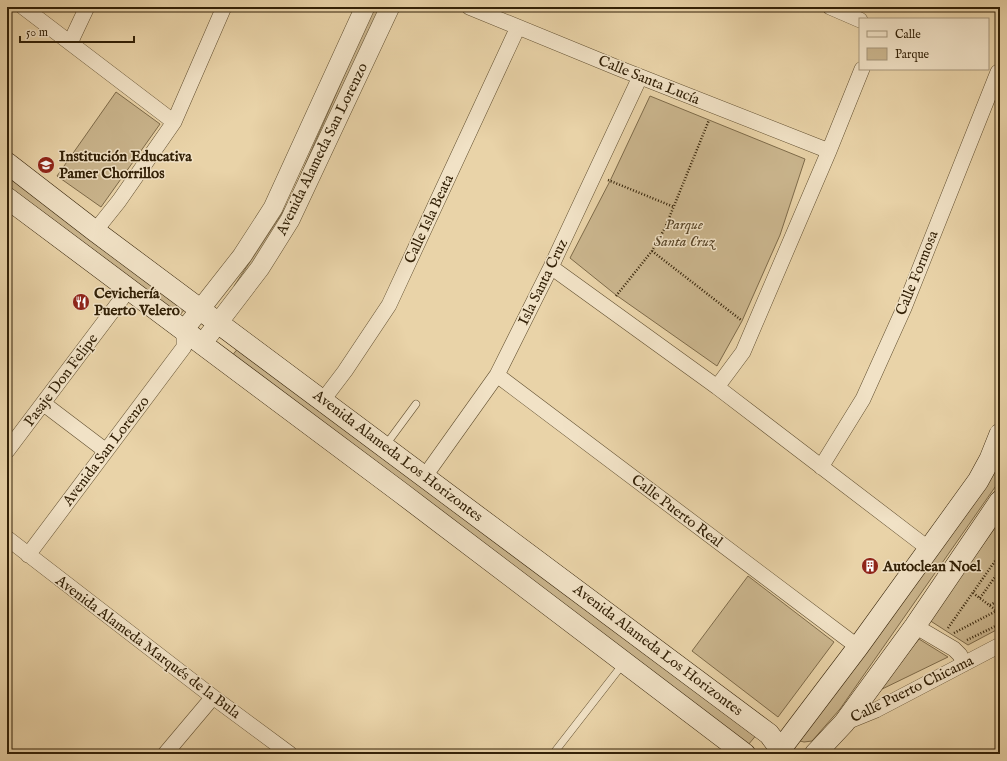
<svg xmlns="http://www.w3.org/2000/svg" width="1007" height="761" viewBox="0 0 1007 761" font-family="'IM FELL English',serif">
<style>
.green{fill:#cab58d;stroke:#7e6b4a}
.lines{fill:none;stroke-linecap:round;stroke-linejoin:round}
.service-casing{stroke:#604e2f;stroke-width:8}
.minor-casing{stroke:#604e2f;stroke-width:16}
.tertiary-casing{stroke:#604e2f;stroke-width:20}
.secondary-casing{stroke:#332107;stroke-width:22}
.path{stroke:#332107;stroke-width:2.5;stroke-dasharray:1 2;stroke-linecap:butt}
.service{stroke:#f1e2c6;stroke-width:7}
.minor{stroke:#f1e2c6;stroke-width:15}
.tertiary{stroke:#f1e2c6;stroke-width:19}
.secondary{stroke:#f1e2c6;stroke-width:21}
.labels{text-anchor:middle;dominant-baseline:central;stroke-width:3;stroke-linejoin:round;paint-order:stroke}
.street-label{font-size:15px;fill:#332107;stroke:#f1e2c6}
.poi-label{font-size:15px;font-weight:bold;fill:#332107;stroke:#f1e2c6;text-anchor:start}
.park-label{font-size:15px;font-style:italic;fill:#594628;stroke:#f1e2c6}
</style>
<rect width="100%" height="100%" fill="#e9d3a8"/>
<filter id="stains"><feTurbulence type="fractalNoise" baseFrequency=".005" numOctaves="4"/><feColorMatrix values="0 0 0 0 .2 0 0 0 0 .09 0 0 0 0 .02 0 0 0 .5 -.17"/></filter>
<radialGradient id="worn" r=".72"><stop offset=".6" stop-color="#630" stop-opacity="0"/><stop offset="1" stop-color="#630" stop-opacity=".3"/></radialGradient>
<!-- green -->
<path class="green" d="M 374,7 L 384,7 L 294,206 L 239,290 L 234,286 L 288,204 Z
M 116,92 L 160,124 L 101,207 L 57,176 Z
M 650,96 L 805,159 L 780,235 L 742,321 L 717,366 L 616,295 L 570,258 L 610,181 Z
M 7,171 L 187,306 L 177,319 L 7,191 Z
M 240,346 L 758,733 L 748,745 L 230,358 Z
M 1000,447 L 1000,480 L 840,709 L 812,741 L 804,742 L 800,741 Z
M 1000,521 L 1000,628 L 968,645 L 929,620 Z
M 748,576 L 834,642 L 778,717 L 692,651 Z
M 919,639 L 948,657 L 876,692 Z"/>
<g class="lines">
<!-- service casing -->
<g class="service-casing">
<path id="service" d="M 385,446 L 416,404
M 553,754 L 623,664"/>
</g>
<!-- minor casing -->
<g class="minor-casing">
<path id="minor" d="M 23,7 L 174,122
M 469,7 L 618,68 L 829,151
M 830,7 L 860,20
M 70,43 L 87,7
M 95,231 L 119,201 L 174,122 L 224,7
M 551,267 L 717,387 L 929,549
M 497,375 L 858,647
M 717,387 L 743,352 L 829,151 L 862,69
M 323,400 L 345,371 L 389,305 L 518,27
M 44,404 L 106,451
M 7,451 L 129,289
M 821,467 L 863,399 L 904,308 L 998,72
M 425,476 L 497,375 L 551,267 L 640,77
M 7,538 L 213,697 L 290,754
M 28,555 L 184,347 L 184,330
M 915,626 L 954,649 L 960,655 L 964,664
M 844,723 L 876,710 L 1000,645
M 165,754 L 213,697"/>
</g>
<!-- tertiary casing -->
<g class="tertiary-casing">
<path id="tertiary" d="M 184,330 L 242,256 L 273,208 L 365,7
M 202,344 L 260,268 L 290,220 L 390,7"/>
</g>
<!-- secondary casing -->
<g class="secondary-casing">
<path id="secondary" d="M 7,163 L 95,231 L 769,734 L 784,754
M 7,198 L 400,492 L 745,754
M 777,754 L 858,647 L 978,481 L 990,459 L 1000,434
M 815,754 L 844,723 L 915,626 L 1000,501"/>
</g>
<!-- path -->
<path class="path" d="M 608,180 L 674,207
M 652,251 L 741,320
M 616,296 L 652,251 L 665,228 L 709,120
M 973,593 L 997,611
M 980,598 L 1000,570
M 990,605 L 1000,600
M 948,628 L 1000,554
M 954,633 L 1000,609
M 967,640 L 1000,624"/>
<!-- service -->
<use href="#service" class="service"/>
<!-- minor -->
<use href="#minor" class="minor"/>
<!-- tertiary -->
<use href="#tertiary" class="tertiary"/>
<!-- secondary -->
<use href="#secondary" class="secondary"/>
</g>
<!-- icons -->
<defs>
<g id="school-disc" transform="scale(0.9)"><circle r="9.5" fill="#8f2418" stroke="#f1e2c6"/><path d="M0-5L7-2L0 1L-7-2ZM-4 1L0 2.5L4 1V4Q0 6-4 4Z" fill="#fff"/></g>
<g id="restaurant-disc" transform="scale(0.9)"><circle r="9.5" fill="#8f2418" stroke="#f1e2c6"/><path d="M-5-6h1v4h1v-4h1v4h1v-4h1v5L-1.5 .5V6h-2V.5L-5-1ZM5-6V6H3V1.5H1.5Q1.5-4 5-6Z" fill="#fff"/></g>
<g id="building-disc" transform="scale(0.9)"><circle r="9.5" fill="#8f2418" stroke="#f1e2c6"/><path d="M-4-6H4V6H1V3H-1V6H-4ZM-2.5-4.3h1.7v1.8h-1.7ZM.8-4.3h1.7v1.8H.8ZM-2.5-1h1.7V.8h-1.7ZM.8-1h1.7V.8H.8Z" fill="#fff"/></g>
</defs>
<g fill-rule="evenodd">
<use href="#school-disc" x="46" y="165"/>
<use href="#restaurant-disc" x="81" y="302"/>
<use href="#building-disc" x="870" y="566"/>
</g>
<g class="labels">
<!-- street labels -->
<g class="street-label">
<text transform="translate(649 80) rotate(22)">Calle Santa Lucía</text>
<text transform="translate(322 149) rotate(-64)">Avenida Alameda San Lorenzo</text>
<text transform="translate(429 219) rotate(-65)">Calle Isla Beata</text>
<text transform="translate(917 273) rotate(-68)">Calle Formosa</text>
<text transform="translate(543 282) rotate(-64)">Isla Santa Cruz</text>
<text transform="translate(61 380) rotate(-53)">Pasaje Don Felipe</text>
<text transform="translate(106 451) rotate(-53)">Avenida San Lorenzo</text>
<text transform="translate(398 456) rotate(37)">Avenida Alameda Los Horizontes</text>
<text transform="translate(677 511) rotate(37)">Calle Puerto Real</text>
<text transform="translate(148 647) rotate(37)">Avenida Alameda Marqués de la Bula</text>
<text transform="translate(658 650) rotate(37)">Avenida Alameda Los Horizontes</text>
<text transform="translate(912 689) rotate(-26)">Calle Puerto Chicama</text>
</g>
<!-- poi labels -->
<g class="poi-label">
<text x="59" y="156">Institución Educativa<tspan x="59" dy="17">Pamer Chorrillos</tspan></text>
<text x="94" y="293">Cevichería<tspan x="94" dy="17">Puerto Velero</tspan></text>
<text x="883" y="566">Autoclean Noel</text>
</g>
<!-- park labels -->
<g class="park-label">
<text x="684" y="224">Parque<tspan x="684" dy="17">Santa Cruz</tspan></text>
</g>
</g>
<!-- margin -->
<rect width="1007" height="761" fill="none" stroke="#e9d3a8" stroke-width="24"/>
<rect x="8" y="8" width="991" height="745" fill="none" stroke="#332107" stroke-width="2"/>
<rect x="12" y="12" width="983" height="737" fill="none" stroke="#332107"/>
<!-- legend -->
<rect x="859" y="18" width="130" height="52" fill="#f1e2c6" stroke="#a5957a"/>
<rect x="867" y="31" width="20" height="6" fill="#f1e2c6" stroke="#a5957a"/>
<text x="895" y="38" font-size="12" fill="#332107">Calle</text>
<rect x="867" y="48" width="20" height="12" fill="#cab58d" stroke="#a5957a"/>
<text x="895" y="58" font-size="12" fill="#332107">Parque</text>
<!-- scale -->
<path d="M20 36v6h114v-6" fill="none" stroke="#332107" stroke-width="2"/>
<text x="26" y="36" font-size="12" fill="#332107" stroke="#f1e2c6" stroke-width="3" paint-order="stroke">50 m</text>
<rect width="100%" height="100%" filter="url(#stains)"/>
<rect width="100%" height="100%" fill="url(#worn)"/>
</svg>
